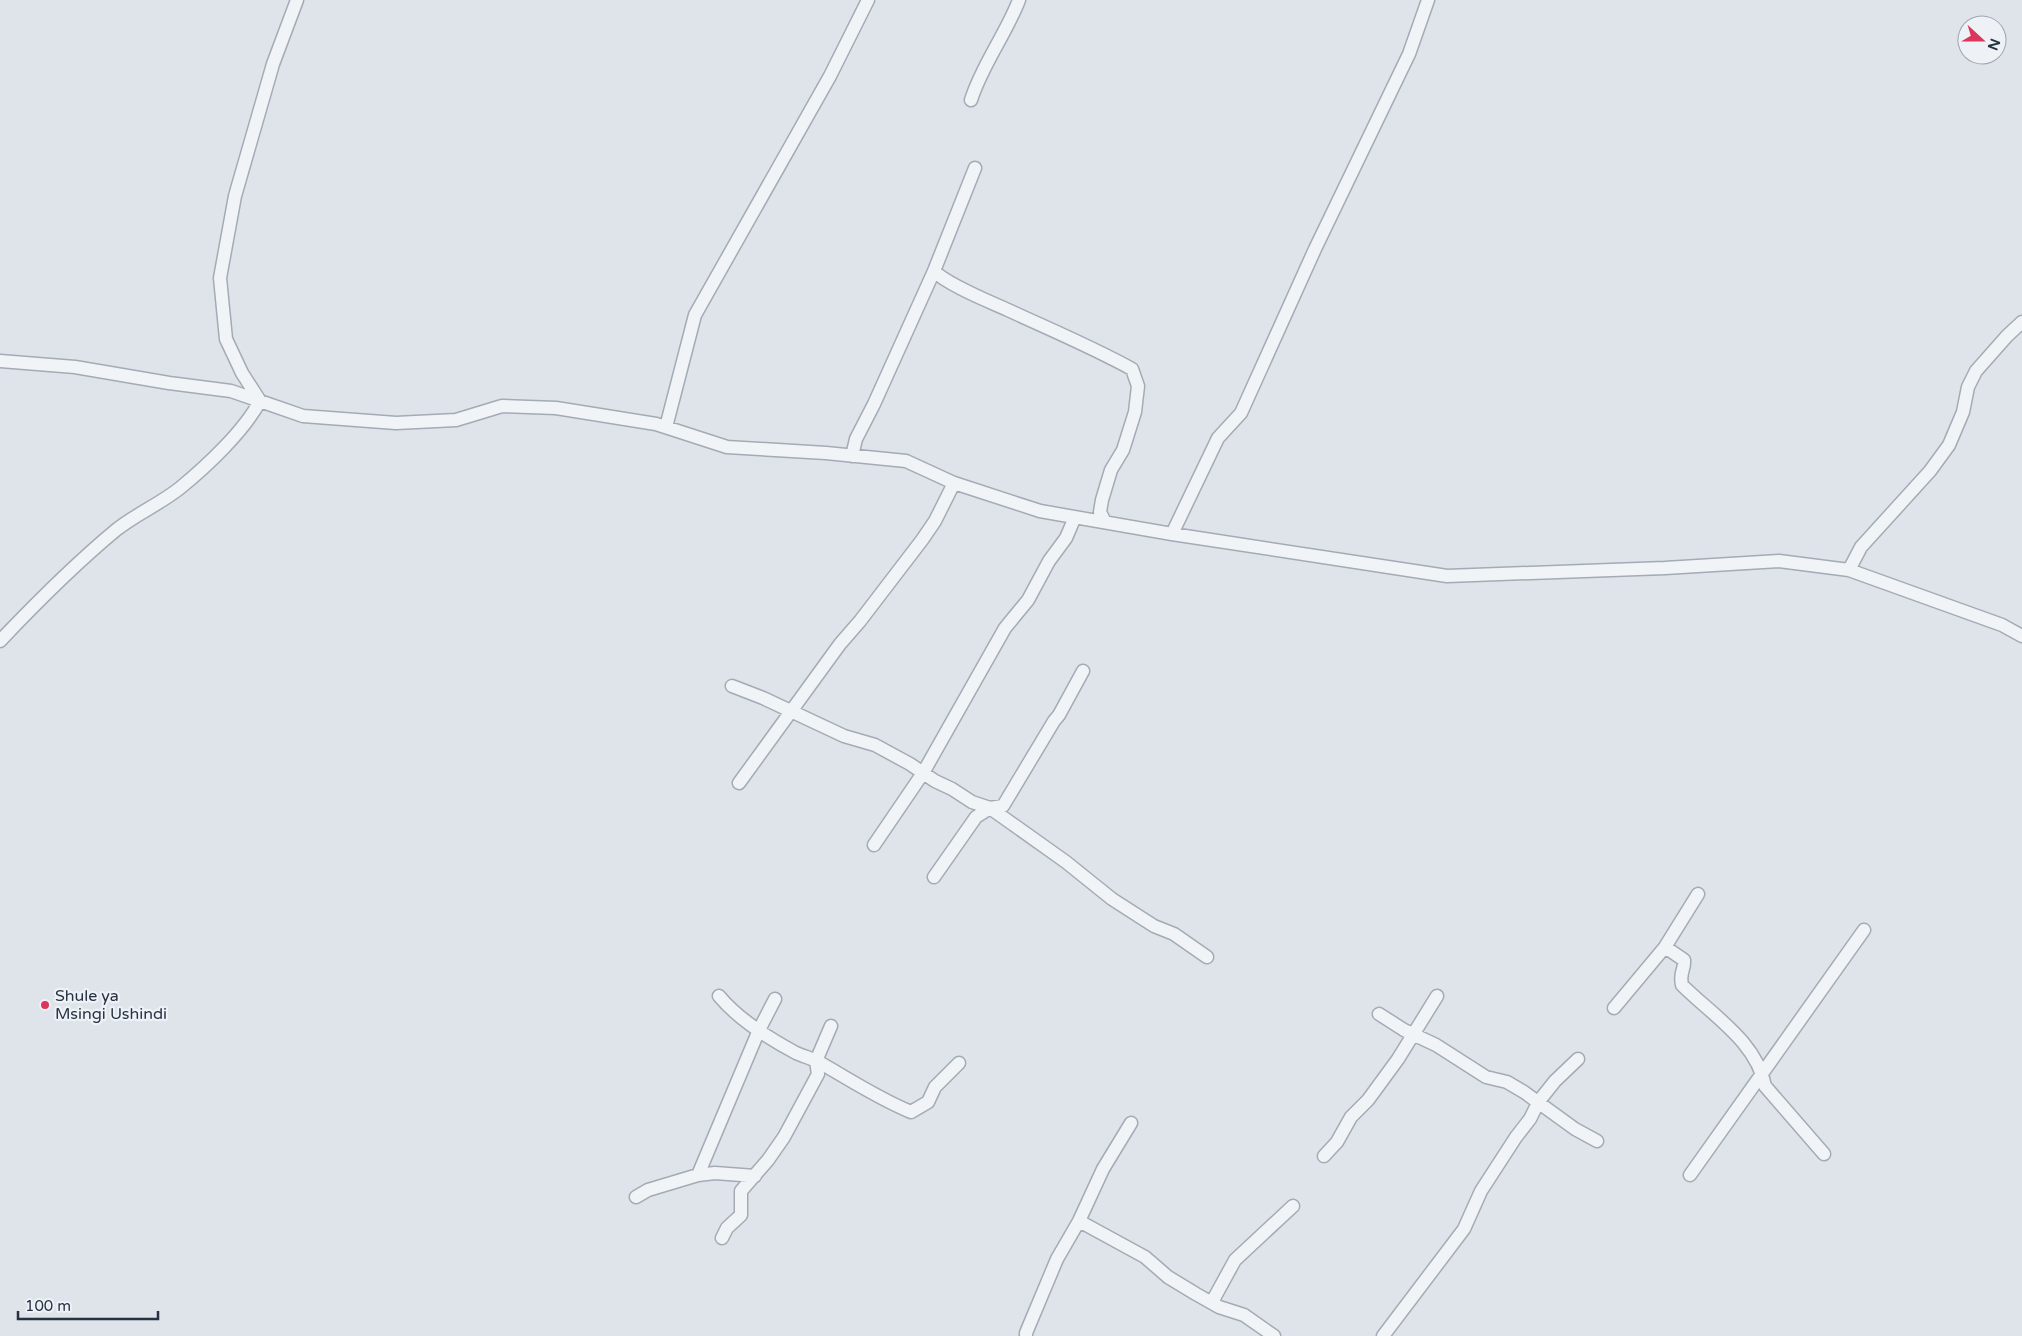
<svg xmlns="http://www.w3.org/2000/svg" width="2022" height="1336" viewBox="0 0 2022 1336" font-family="'Varela Round',sans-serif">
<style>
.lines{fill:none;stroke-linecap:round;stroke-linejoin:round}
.minor-casing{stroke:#a3abb4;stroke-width:15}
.minor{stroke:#f1f4f7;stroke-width:12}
.poi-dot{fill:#dc365d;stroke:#eef2f7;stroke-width:2}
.labels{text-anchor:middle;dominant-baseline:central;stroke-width:4.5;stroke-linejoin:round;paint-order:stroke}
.poi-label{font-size:16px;fill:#263242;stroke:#eef2f7;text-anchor:start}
</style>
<rect width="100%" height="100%" fill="#dee4e9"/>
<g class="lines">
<!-- minor casing -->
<g class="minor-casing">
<path id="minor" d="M 971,100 C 982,65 1006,34 1019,0
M 975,168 L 934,271 C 948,285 988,301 1008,310 C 1049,329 1092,347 1132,369 L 1138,386 L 1135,412 L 1123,450 L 1111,470 L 1102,500 L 1100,512 L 1105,522
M 0,361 L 75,367 L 169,383 L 231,391 L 303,416 L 396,423 L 456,420 L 502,406 L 556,408 L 656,424 L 727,447 L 826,453 L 906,461 L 954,483 L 1040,511 L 1172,534 L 1447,576 L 1665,568 L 1779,561 L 1849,570 L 2002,625 L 2022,636
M 666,427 L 695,315 L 830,76 L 868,0
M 852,456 L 856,439 L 874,404 L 934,271
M 1172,534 L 1218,438 L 1241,413 L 1315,249 L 1409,54 L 1428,0
M 1849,570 L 1861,547 L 1930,471 L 1949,445 L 1963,412 L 1968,387 L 1976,371 L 2007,336 L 2022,322
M 0,641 C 37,602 75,564 116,530 C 136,514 160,504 180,488 C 207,466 244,431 260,401 L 242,373 L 226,339 L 220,278 L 235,196 L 273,64 L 297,0
M 732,686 L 763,698 L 844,736 L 875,745 L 910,764 L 935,781 L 952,789 L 972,802 L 990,808 L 1003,806 L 1054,721 L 1059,715 L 1083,671
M 739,783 L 840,644 L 860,621 L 922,540 L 935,521 L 954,483
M 874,845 L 923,773 L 1005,628 L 1028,600 L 1049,561 L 1066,538 L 1075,517
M 934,877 L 976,817 L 990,808 L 1066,862 L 1112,899 L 1154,926 L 1174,934 L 1207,957
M 1665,947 L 1684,960 C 1685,971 1679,971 1682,985 C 1712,1015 1757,1042 1765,1086 L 1824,1154
M 719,996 C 739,1020 768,1038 796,1053 C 803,1056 810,1058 817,1061 C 849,1079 877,1098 911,1112 L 928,1102 L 935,1087 L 959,1063
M 1614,1008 L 1665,947 L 1698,894
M 1379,1014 L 1404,1030 L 1436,1045 L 1486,1077 L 1507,1082 L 1524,1092 L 1575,1129 L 1597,1141
M 1324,1156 L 1337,1142 L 1351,1117 L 1368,1100 L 1398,1059 L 1437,996
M 1690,1175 L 1864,930
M 755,1176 L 715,1173 L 698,1175 L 759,1030 L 775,999
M 636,1197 L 648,1190 L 698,1175
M 1079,1221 L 1145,1257 L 1168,1277 L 1196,1294 L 1219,1307 L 1244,1315 L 1274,1336
M 722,1238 L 727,1228 L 741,1215 L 741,1191 L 768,1160 L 784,1137 L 818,1074 L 816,1061 L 831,1026
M 1212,1302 L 1235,1260 L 1293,1206
M 1026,1336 L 1026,1333 L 1057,1259 L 1079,1221 L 1103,1169 L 1131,1123
M 1383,1336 L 1464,1229 L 1481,1191 L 1516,1137 L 1530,1119 L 1539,1101 L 1555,1081 L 1578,1059"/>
</g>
<!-- minor -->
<use href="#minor" class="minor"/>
</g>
<!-- markers -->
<circle class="poi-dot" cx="45" cy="1005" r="5"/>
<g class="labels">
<!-- poi labels -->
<g class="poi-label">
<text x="55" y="996">Shule ya<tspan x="55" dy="18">Msingi Ushindi</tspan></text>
</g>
</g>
<!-- north arrow -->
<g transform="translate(1982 40) rotate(111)"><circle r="24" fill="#eef2f7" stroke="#9ea5af"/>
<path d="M0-4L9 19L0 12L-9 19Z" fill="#dc365d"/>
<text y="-8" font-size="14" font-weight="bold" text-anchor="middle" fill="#263242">N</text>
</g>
<!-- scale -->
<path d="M18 1311v8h140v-8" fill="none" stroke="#263242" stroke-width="2.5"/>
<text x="25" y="1311" font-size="15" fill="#263242" stroke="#eef2f7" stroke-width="4" paint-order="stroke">100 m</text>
</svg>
